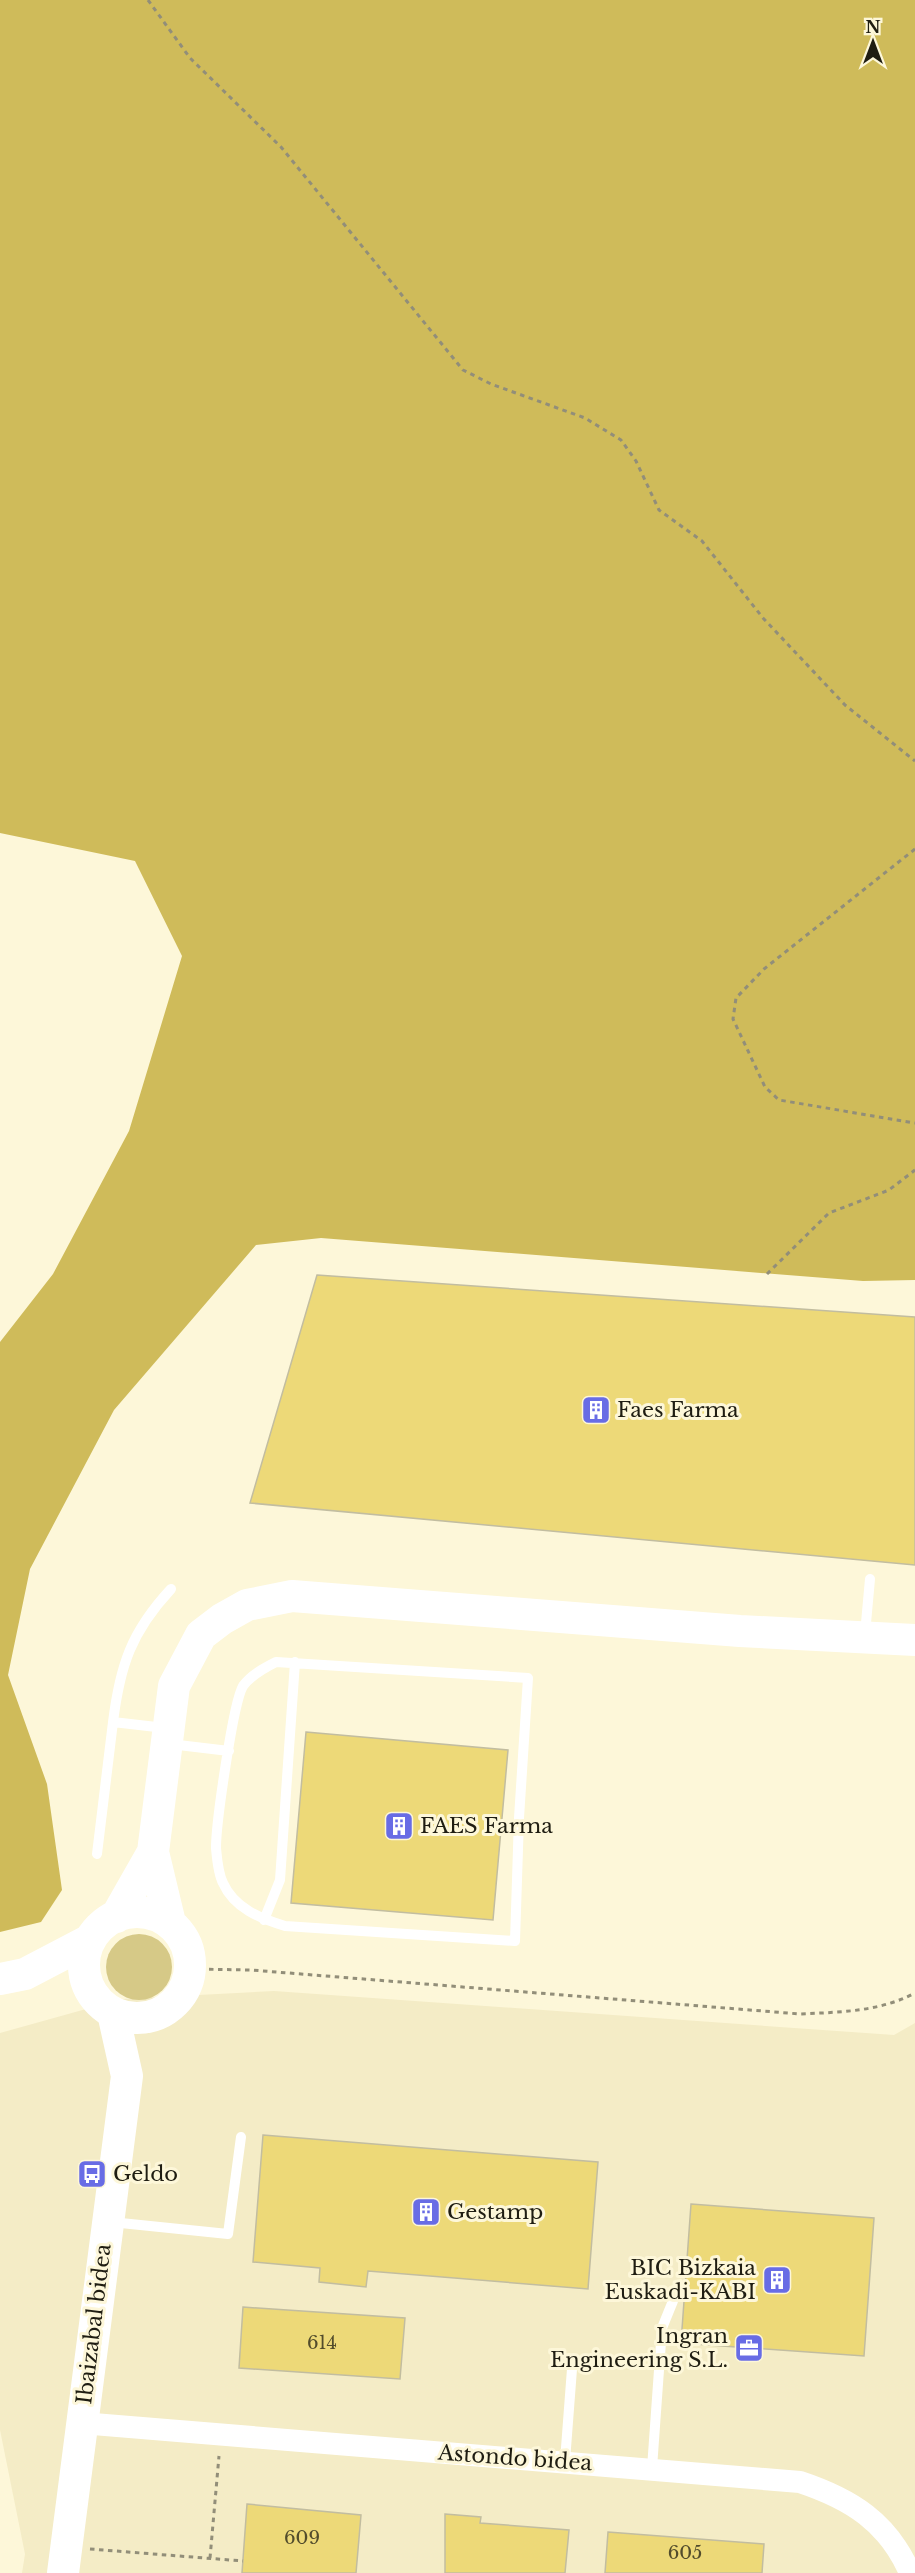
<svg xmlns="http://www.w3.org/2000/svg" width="915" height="2573" viewBox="0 0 915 2573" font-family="'Libre Baskerville',serif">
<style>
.built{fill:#f4ecc6}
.green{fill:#d6c987}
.forest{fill:#cfbb5a}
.building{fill:#edd978;stroke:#c2bda0;stroke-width:1.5}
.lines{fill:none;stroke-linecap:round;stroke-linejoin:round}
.path{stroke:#928e79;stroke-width:3;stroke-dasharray:4.5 4.5;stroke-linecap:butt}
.lane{stroke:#fff;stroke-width:10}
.street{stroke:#fff;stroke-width:22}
.secondary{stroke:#fff;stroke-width:32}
.labels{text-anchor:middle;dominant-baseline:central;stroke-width:6;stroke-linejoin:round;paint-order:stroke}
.number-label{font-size:18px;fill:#524c2c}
.poi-label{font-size:21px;fill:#1f1d12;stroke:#fdf7d9;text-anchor:start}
.street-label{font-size:21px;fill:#1f1d12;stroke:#fdf7d9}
</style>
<rect width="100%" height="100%" fill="#fdf7d9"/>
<!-- built -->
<path class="built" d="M 274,1991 L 894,2035 L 915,2023 L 915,2573 L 22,2573 L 25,2554 L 0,2430 L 0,2033 L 122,1999 Z"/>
<!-- green -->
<path class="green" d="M106 1967a33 33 0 1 1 66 0a33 33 0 1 1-66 0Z"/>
<!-- forest -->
<path class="forest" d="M 0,0 L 915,0 L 915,1280 L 863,1281 L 321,1238 L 256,1245 L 114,1410 L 30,1569 L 8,1675 L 47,1784 L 62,1890 L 41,1922 L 0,1932 L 0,1342 L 53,1274 L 129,1131 L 182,956 L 135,861 L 0,833 Z"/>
<!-- building -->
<path class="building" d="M 317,1275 L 915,1317 L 915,1565 L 250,1503 Z
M 306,1732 L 508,1750 L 493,1920 L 291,1903 Z
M 263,2135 L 598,2162 L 588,2289 L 368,2271 L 366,2287 L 319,2282 L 320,2268 L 253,2262 Z
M 691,2204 L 874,2218 L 864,2356 L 681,2343 Z
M 243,2307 L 405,2318 L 400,2379 L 239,2368 Z
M 247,2504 L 361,2515 L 356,2573 L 242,2573 Z
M 445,2514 L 481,2517 L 480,2523 L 569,2530 L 565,2573 L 445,2573 Z
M 608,2532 L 764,2544 L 762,2573 L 605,2573 Z"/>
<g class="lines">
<!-- path -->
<path class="path" d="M 148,0 L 190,58 L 281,147 L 463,370 L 491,384 L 585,418 L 621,440 L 636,461 L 659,510 L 702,541 L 763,618 L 845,705 L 915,761
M 915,849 L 764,969 L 736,998 L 733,1019 L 765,1087 L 779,1100 L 915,1123
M 767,1274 L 829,1213 L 889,1190 L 915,1170
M 191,1969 L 251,1970 L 800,2014 C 840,2012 879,2012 915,1993
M 90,2549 L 243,2561
M 210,2558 L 219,2456"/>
<!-- lane -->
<path class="lane" d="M 865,1634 L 870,1579
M 276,1662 L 528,1678 L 519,1818 L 515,1941 L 285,1926 C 261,1919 234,1908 223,1883 C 218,1873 217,1859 216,1848 C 216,1824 233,1703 243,1686 C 251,1675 264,1668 276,1662 Z
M 165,1728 L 113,1722 C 120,1666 131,1632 171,1589
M 170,1744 L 229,1751
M 97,1854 L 113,1722
M 264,1920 L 280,1880 L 295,1662
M 111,2222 L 228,2234 L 241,2137
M 565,2461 L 572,2369
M 652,2468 L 662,2328 L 673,2301"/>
<!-- street -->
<path class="street" d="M 81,2423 L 800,2482 C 851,2499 888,2522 910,2573"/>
<!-- secondary -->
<path class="secondary" d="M84 1965a53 53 0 1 1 106 0a53 53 0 1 1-106 0Z
M 116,1917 L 153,1852
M 170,1923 L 153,1852 L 174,1686 L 201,1635 L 222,1619 L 247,1605 L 292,1596 L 740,1631 L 915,1640
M 0,1979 L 25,1974 L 90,1940
M 63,2573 L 127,2076 L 113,2013"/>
</g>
<!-- icons -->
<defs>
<g id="building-square" transform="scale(1.5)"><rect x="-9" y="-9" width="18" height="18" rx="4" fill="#686ce5" stroke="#fdf7d9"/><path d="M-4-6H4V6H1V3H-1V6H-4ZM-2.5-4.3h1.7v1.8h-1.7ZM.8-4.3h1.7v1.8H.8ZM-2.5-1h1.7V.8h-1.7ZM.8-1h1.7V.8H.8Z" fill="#fff"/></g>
<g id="bus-square" transform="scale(1.5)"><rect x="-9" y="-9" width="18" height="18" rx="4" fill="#686ce5" stroke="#fdf7d9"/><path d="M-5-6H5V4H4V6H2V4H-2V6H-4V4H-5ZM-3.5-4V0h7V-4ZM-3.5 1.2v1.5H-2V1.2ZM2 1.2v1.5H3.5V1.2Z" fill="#fff"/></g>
<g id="office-square" transform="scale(1.5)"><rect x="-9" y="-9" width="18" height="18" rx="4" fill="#686ce5" stroke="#fdf7d9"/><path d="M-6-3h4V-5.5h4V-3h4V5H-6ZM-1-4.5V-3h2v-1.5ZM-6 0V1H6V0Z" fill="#fff"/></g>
</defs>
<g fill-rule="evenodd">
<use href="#building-square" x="596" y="1410"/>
<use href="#building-square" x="399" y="1826"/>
<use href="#bus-square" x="92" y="2174"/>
<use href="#building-square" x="426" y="2212"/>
<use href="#building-square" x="777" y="2280"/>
<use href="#office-square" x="749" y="2348"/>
</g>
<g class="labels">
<!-- number labels -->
<g class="number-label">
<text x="322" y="2343">614</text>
<text x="302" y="2538">609</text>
<text x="685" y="2553">605</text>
</g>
<!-- poi labels -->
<g class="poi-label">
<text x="617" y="1410">Faes Farma</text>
<text x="420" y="1826">FAES Farma</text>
<text x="113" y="2174">Geldo</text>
<text x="447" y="2212">Gestamp</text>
<text x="756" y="2268" text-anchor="end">BIC Bizkaia<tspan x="756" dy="24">Euskadi-KABI</tspan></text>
<text x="728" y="2336" text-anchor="end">Ingran<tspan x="728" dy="24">Engineering S.L.</tspan></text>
</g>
<!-- street labels -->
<g class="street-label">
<text transform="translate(94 2324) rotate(-83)">Ibaizabal bidea</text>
<text transform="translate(515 2458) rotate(4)">Astondo bidea</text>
</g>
</g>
<!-- north arrow -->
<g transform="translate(873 42)" stroke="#fdf7d9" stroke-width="4.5" paint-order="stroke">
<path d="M0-4.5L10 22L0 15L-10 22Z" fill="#1f1d12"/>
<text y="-9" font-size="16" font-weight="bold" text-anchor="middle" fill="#1f1d12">N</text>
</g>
</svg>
